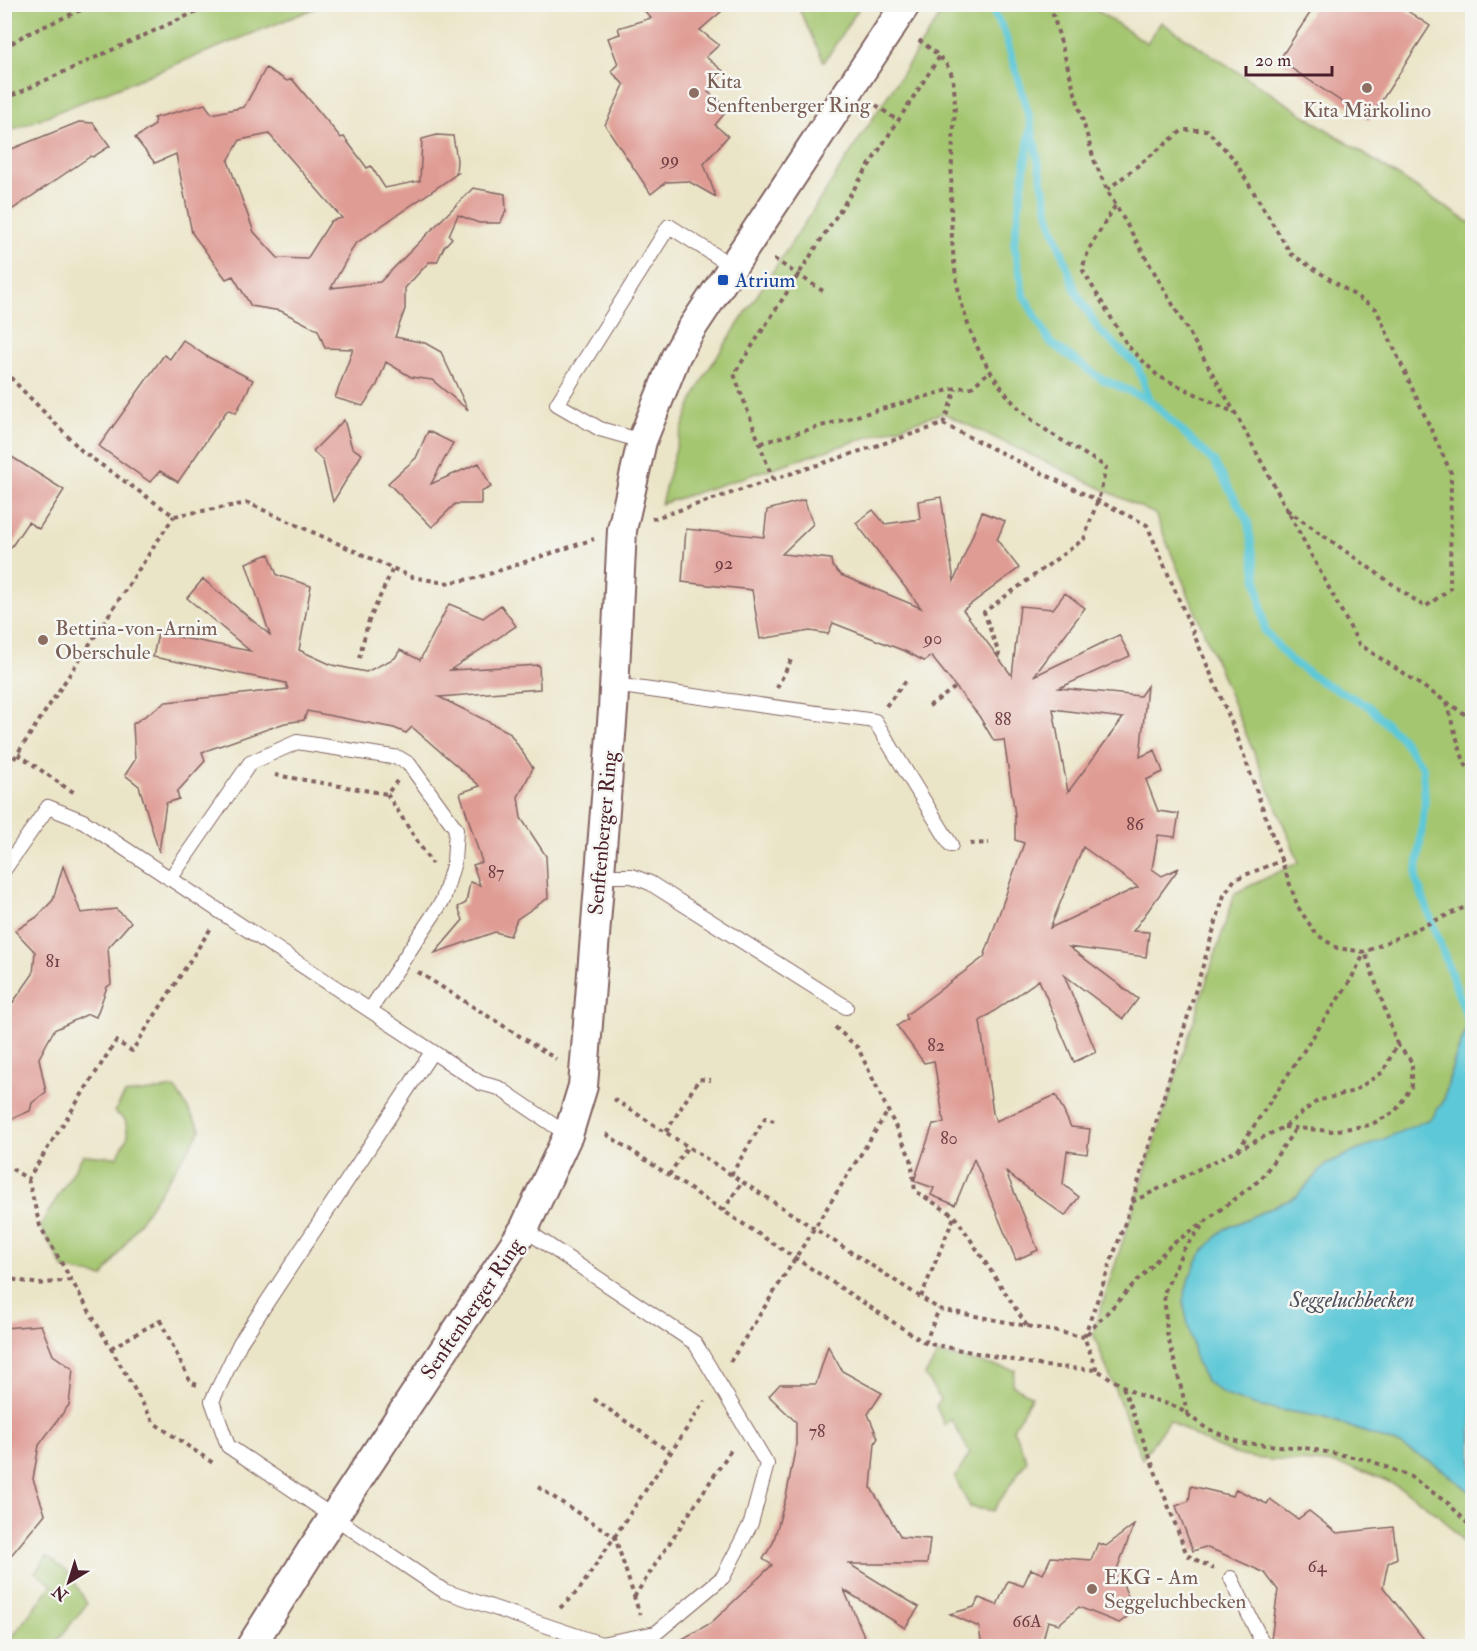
<svg xmlns="http://www.w3.org/2000/svg" width="1477" height="1651" viewBox="0 0 1477 1651" font-family="'IM FELL Double Pica',serif">
<style>
.green{fill:#a4c66f;stroke:#77724d;stroke-width:1.5}
.water{fill:#5dc8d7;stroke:#547481;stroke-width:1.5}
.lines{fill:none;stroke-linecap:round;stroke-linejoin:round}
.stream{stroke:#5dc8d7;stroke-width:8}
.building{fill:#df9c94;fill-rule:evenodd}
.lane-casing{stroke:#826462;stroke-width:16}
.street-casing{stroke:#826462;stroke-width:32}
.path{stroke:#826462;stroke-width:4;stroke-dasharray:4.5 4.5;stroke-linecap:butt}
.lane{stroke:#fff;stroke-width:14}
.street{stroke:#fff;stroke-width:28}
.education-dot{fill:#8d6e63;stroke:#f6f6f2;stroke-width:2}
.transit-dot{fill:#1a4fb4;stroke:#f6f6f2;stroke-width:2}
.labels{text-anchor:middle;dominant-baseline:central;stroke-width:5;stroke-linejoin:round;paint-order:stroke}
.number-label{font-size:18px;fill:#6f3e45}
.education-label{font-size:21px;fill:#785e54;stroke:#f6f6f2;text-anchor:start}
.transit-label{font-size:21px;fill:#164399;stroke:#f6f6f2;text-anchor:start}
.street-label{font-size:21px;fill:#4a1f2b;stroke:#f6f6f2}
.water-label{font-size:22px;font-style:italic;fill:#50525f;stroke:#f6f6f2}
</style>
<rect width="100%" height="100%" fill="#f6f6f2"/>
<filter id="ink" filterUnits="userSpaceOnUse"><feTurbulence type="fractalNoise" baseFrequency=".0167" numOctaves="2"/><feDisplacementMap in="SourceGraphic" scale="12" xChannelSelector="R" yChannelSelector="G"/><feConvolveMatrix kernelMatrix="1 2 1 2 8 2 1 2 1" color-interpolation-filters="sRGB"/></filter>
<filter id="wash" filterUnits="userSpaceOnUse"><feTurbulence type="fractalNoise" baseFrequency=".008" numOctaves="4" result="noise"/><feDisplacementMap in="SourceGraphic" scale="24" xChannelSelector="R" yChannelSelector="G"/><feGaussianBlur stdDeviation="1.35" result="paint"/><feColorMatrix in="noise" values="0 0 0 0 0 0 0 0 0 0 0 0 0 0 0 0 0 1.4 0 .05"/><feComposite in="paint" operator="in"/></filter>
<g filter="url(#wash)">
<rect width="100%" height="100%" fill="#ebe5c8"/>
<!-- green -->
<path class="green" d="M 5,4 L 323,4 L 323,5 L 5,133 Z
M 797,5 L 861,5 L 824,62 Z
M 947,5 L 1088,5 L 1147,43 L 1161,22 L 1472,224 L 1472,1024 L 1469,1022 L 1453,1064 L 1444,1100 L 1432,1119 L 1326,1164 L 1297,1196 L 1223,1230 L 1256,1406 L 1323,1417 L 1400,1445 L 1436,1465 L 1472,1493 L 1472,1554 C 1440,1506 1384,1470 1325,1463 C 1300,1460 1272,1462 1247,1457 C 1218,1451 1194,1436 1169,1420 L 1142,1459 L 1093,1333 L 1235,893 L 1299,862 L 1155,514 L 943,413 L 661,504 C 673,458 683,414 707,372 Z
M 175,1088 L 201,1130 L 103,1277 L 64,1269 L 40,1226 L 83,1155 L 117,1157 L 128,1136 L 125,1119 L 114,1112 L 125,1094 Z
M 938,1354 L 1015,1370 L 1012,1385 L 1032,1396 L 1013,1429 L 1027,1460 L 993,1511 L 970,1507 L 955,1478 L 970,1453 L 951,1419 L 945,1426 L 936,1406 L 940,1399 L 925,1375 Z
M 47,1556 L 70,1574 L 87,1604 L 53,1646 L 5,1646 L 52,1585 L 35,1572 Z"/>
<!-- water -->
<path class="water" d="M 1469,1022 L 1472,1024 L 1472,1493 L 1436,1465 L 1400,1445 L 1323,1417 L 1256,1406 L 1223,1394 L 1207,1382 L 1196,1362 L 1183,1301 L 1189,1278 L 1200,1255 L 1223,1230 L 1297,1196 L 1326,1164 L 1432,1118 L 1444,1100 L 1453,1064 Z"/>
<g class="lines">
<!-- stream -->
<path class="stream" d="M 989,4 L 1004,31 L 1031,123 L 1014,243 L 1023,294 L 1050,342 L 1100,378 L 1150,400 L 1214,462 L 1248,522 L 1265,631 L 1290,660 L 1322,682 L 1367,705 L 1401,738 L 1423,768 L 1425,801 L 1416,879 L 1469,1022 L 1472,1049
M 4,10 L 11,4
M 1032,129 L 1049,216 L 1076,292 L 1099,330 L 1137,365 L 1150,400"/>
</g>
<g id="blocks">
<!-- building -->
<path class="building" d="M 638,4 L 730,4 L 700,30 L 719,45 L 706,57 L 723,71 L 708,92 L 729,108 L 715,125 L 728,136 L 704,164 L 716,197 L 688,181 L 666,182 L 651,194 L 605,125 L 624,85 L 611,71 L 618,64 L 608,38 L 620,34 L 618,28 L 651,18 Z
M 1316,4 L 1397,4 L 1430,26 L 1369,120 L 1279,60 Z
M 266,68 L 287,81 L 292,79 L 341,138 L 344,137 L 367,168 L 371,166 L 385,188 L 420,181 L 422,139 L 437,135 L 453,136 L 457,160 L 456,173 L 458,173 L 355,244 L 331,288 L 380,282 L 473,188 L 505,194 L 506,211 L 500,223 L 479,223 L 458,215 L 449,235 L 452,238 L 444,247 L 437,262 L 429,262 L 405,288 L 405,309 L 395,337 L 425,343 L 441,352 L 468,410 L 432,380 L 411,377 L 386,362 L 377,385 L 363,406 L 335,398 L 353,349 L 325,348 L 318,330 L 281,311 L 251,306 L 233,276 L 226,279 L 192,233 L 176,154 L 155,163 L 135,138 L 155,125 L 154,118 L 205,104 L 212,114 L 244,107 ZM 269,134 L 342,218 L 331,221 L 307,259 L 278,258 L 254,232 L 228,161 L 240,140 Z
M 79,122 L 93,123 L 110,146 L 93,157 L 91,156 L 4,215 L 4,152 Z
M 183,340 L 206,356 L 253,380 L 236,413 L 228,409 L 178,482 L 160,471 L 150,482 L 99,446 L 164,355 L 170,359 Z
M 344,420 L 352,448 L 362,454 L 333,502 L 323,461 L 313,451 Z
M 428,431 L 453,443 L 431,484 L 479,463 L 491,487 L 481,492 L 481,504 L 455,504 L 432,527 L 388,483 L 416,458 Z
M 4,452 L 64,490 L 39,529 L 28,522 L 4,558 Z
M 941,497 L 954,581 L 982,512 L 1005,521 L 997,540 L 1019,568 L 963,610 L 1012,676 L 1020,606 L 1053,609 L 1065,593 L 1085,608 L 1034,676 L 1119,635 L 1130,656 L 1059,688 L 1140,696 L 1147,686 L 1140,757 L 1155,750 L 1163,772 L 1146,780 L 1158,811 L 1179,814 L 1175,837 L 1158,835 L 1152,869 L 1162,876 L 1179,868 L 1133,931 L 1149,932 L 1146,957 L 1069,947 L 1138,999 L 1123,1019 L 1064,975 L 1096,1052 L 1074,1062 L 1039,980 L 980,1021 L 993,1113 L 996,1121 L 1056,1095 L 1071,1127 L 1090,1129 L 1087,1154 L 1067,1151 L 1063,1184 L 1079,1197 L 1065,1216 L 1006,1172 L 1038,1250 L 1016,1260 L 974,1159 L 955,1205 L 931,1195 L 934,1188 L 914,1181 L 933,1124 L 944,1123 L 934,1061 L 924,1063 L 897,1026 L 907,1019 L 906,1015 L 984,957 L 1024,843 L 1015,840 L 1015,815 L 1004,740 L 994,741 L 979,716 L 931,656 L 924,661 L 907,652 L 833,623 L 828,634 L 810,631 L 760,639 L 752,590 L 682,582 L 686,529 L 764,537 L 767,510 L 804,500 L 813,524 L 782,554 L 831,559 L 832,566 L 841,575 L 921,608 L 856,523 L 873,510 L 885,524 L 920,519 L 918,501 ZM 1053,709 L 1123,718 L 1068,792 ZM 1083,847 L 1138,887 L 1050,928 Z
M 269,554 L 277,575 L 311,586 L 299,650 L 332,665 L 366,672 L 395,658 L 400,650 L 420,660 L 449,604 L 483,618 L 501,605 L 516,626 L 450,670 L 539,665 L 540,689 L 439,697 L 509,732 L 533,768 L 518,797 L 521,818 L 546,856 L 548,898 L 517,919 L 510,936 L 495,932 L 435,953 L 463,920 L 458,907 L 466,903 L 470,882 L 480,885 L 473,865 L 482,862 L 460,793 L 480,786 L 412,727 L 406,733 L 394,728 L 307,711 L 304,720 L 285,723 L 202,752 L 205,761 L 177,792 L 179,799 L 166,803 L 159,852 L 139,786 L 125,775 L 135,760 L 133,724 L 166,702 L 288,689 L 286,683 L 153,657 L 158,633 L 250,651 L 187,598 L 203,579 L 270,635 L 246,563 Z
M 63,866 L 81,913 L 116,909 L 131,922 L 108,948 L 111,984 L 107,987 L 96,1017 L 88,1014 L 54,1030 L 39,1058 L 46,1092 L 32,1103 L 30,1111 L 4,1122 L 4,1015 L 33,974 L 35,952 L 15,931 L 37,917 L 53,900 Z
M 41,1325 L 53,1355 L 73,1369 L 69,1405 L 39,1445 L 33,1479 L 45,1514 L 4,1564 L 4,1328 Z
M 828,1346 L 842,1371 L 882,1393 L 868,1414 L 878,1438 L 875,1443 L 871,1488 L 901,1537 L 930,1539 L 927,1564 L 849,1564 L 919,1607 L 905,1628 L 844,1590 L 869,1647 L 668,1647 L 711,1623 L 772,1565 L 763,1559 L 773,1543 L 786,1497 L 796,1445 L 796,1422 L 769,1396 L 780,1384 L 816,1384 Z
M 1191,1486 L 1233,1496 L 1236,1489 L 1267,1504 L 1270,1499 L 1298,1519 L 1309,1511 L 1337,1533 L 1393,1527 L 1397,1558 L 1388,1563 L 1383,1587 L 1430,1647 L 1283,1647 L 1282,1642 L 1271,1639 L 1278,1590 L 1265,1573 L 1221,1553 L 1205,1547 L 1193,1551 L 1176,1506 L 1189,1501 Z
M 1134,1525 L 1117,1569 L 1134,1612 L 1119,1623 L 1079,1607 L 1059,1624 L 1048,1621 L 1041,1647 L 982,1647 L 979,1627 L 950,1614 L 974,1607 L 979,1598 L 997,1605 L 1008,1581 L 1023,1586 L 1031,1569 L 1043,1574 L 1051,1557 L 1091,1560 L 1098,1543 L 1106,1546 Z"/>
</g>
</g>
<g filter="url(#ink)">
<use href="#blocks" fill-opacity="0" stroke="#826462" stroke-width="1.5"/>
<g class="lines">
<!-- lane casing -->
<g class="lane-casing">
<path id="lane" d="M 642,441 L 600,429 L 557,404 L 669,226 L 732,266
M 614,685 L 875,721 L 951,845
M 4,870 L 48,807 L 83,821 L 480,1083 L 499,1088 L 568,1135
M 599,876 L 632,876 L 650,883 L 846,1007
M 170,879 L 250,763 L 297,742 L 399,758 L 409,764 L 456,829 L 454,862 L 443,900 L 370,1010
M 432,1052 L 240,1343 L 212,1401 L 228,1446 L 444,1591 L 601,1644 L 656,1633 L 723,1577 L 751,1523 L 767,1464 L 695,1343 L 524,1229
M 1231,1578 L 1264,1646"/>
</g>
<!-- street casing -->
<g class="street-casing">
<path id="street" d="M 251,1646 L 311,1551 L 524,1229 L 568,1135 L 583,1086 L 613,710 L 622,530 L 642,441 L 676,356 L 690,331 L 906,4"/>
</g>
<!-- path -->
<path class="path" d="M 858,4 L 867,9
M 1050,4 L 1094,160 L 1107,190 L 1238,418 L 1359,644 L 1472,719
M 919,40 C 932,50 950,62 953,80 C 957,104 953,133 952,158 C 949,246 950,322 1007,395 C 1031,426 1073,446 1106,467 L 1101,491 L 1084,539 L 984,612 L 999,654 L 993,658
M 4,48 L 23,36 L 94,4
M 4,93 L 11,96 L 213,4
M 876,105 L 898,121
M 1107,190 L 1183,130 L 1207,130 L 1233,158 L 1291,254 L 1376,309 L 1451,473 L 1450,589 L 1425,607 L 1287,510
M 1115,206 L 1089,249 L 1082,269 L 1128,346 L 1158,376 L 1233,412
M 774,259 L 826,293
M 4,371 L 83,452 L 174,516 L 248,503 L 412,577 L 445,583 L 477,578 L 594,539
M 943,424 L 956,389
M 761,443 L 956,388 L 972,387 L 990,371
M 773,480 L 734,374 L 940,56
M 652,519 L 943,424 L 1147,525 L 1234,728 L 1298,907 L 1316,934 L 1337,948 L 1365,952 L 1472,904
M 359,658 L 368,623 L 393,568
M 777,688 L 791,660
M 1446,703 L 1464,762 L 1472,774
M 886,706 L 908,678
M 929,706 L 956,687
M 18,754 L 62,785 L 61,786
M 4,774 L 174,516
M 275,775 L 387,794 L 397,781
M 62,785 L 75,793
M 387,794 L 432,864
M 970,844 L 989,843
M 418,972 L 556,1059
M 835,1027 L 858,1048 L 911,1159 L 915,1191 L 955,1216 L 1027,1326
M 614,1099 L 939,1309 L 1084,1337
M 1284,1127 L 1331,1131 L 1370,1125 L 1395,1112 L 1412,1086 L 1412,1062 L 1397,1044
M 666,1132 L 699,1079 L 711,1080
M 606,1134 L 925,1343 L 1044,1366 L 1097,1370 L 1136,1394 L 1177,1407 L 1206,1428 L 1241,1443 L 1305,1448 L 1369,1460 L 1411,1477 L 1449,1504 L 1472,1528
M 1238,1150 L 1350,981 L 1365,952
M 4,1164 L 28,1179 L 116,1041 L 132,1051 L 211,928
M 669,1175 L 688,1146
M 731,1175 L 765,1118 L 774,1121
M 28,1179 L 40,1226 L 154,1423 L 213,1463
M 1132,1202 L 1284,1127 L 1317,1101 L 1354,1091 L 1383,1072 L 1397,1044 L 1365,952
M 723,1211 L 742,1182
M 4,1278 L 39,1284 L 70,1280
M 921,1297 L 954,1217
M 160,1320 L 191,1383 L 198,1385
M 1087,1334 L 1171,1245 L 1204,1222
M 925,1343 L 939,1309
M 111,1348 L 166,1317
M 730,1362 L 888,1111
M 1097,1370 L 1084,1337 L 1132,1203 L 1224,895 L 1235,879 L 1283,860
M 1123,1387 L 1187,1555 L 1214,1569
M 594,1399 L 671,1453
M 1188,1415 L 1167,1333 L 1164,1293 L 1183,1250 L 1208,1219 L 1261,1179 L 1296,1128
M 538,1487 L 615,1537 L 640,1615
M 634,1597 L 733,1447
M 560,1608 L 579,1590 L 705,1401
M 520,1646 L 526,1640"/>
<!-- lane -->
<use href="#lane" class="lane"/>
<!-- street -->
<use href="#street" class="street"/>
</g>
</g>
<!-- markers -->
<g class="education-dot">
<circle cx="1367" cy="88" r="6"/>
<circle cx="694" cy="93" r="6"/>
<circle cx="43" cy="640" r="6"/>
<circle cx="1092" cy="1589" r="6"/>
</g>
<rect class="transit-dot" x="717" y="274" width="12" height="12" rx="3"/>
<g class="labels">
<!-- number labels -->
<g class="number-label">
<text x="670" y="159">99</text>
<text x="724" y="563">92</text>
<text x="933" y="638">90</text>
<text x="1003" y="719">88</text>
<text x="1135" y="824">86</text>
<text x="496" y="872">87</text>
<text x="53" y="961">81</text>
<text x="936" y="1045">82</text>
<text x="949" y="1138">80</text>
<text x="817" y="1431">78</text>
<text x="1317" y="1566">64</text>
<text x="1027" y="1621">66A</text>
</g>
<!-- education labels -->
<g class="education-label">
<text x="706" y="81">Kita<tspan x="706" dy="24">Senftenberger Ring</tspan></text>
<text x="1367" y="110" text-anchor="middle">Kita Märkolino</text>
<text x="55" y="628">Bettina-von-Arnim<tspan x="55" dy="24">Oberschule</tspan></text>
<text x="1104" y="1577">EKG - Am<tspan x="1104" dy="24">Seggeluchbecken</tspan></text>
</g>
<!-- transit labels -->
<g class="transit-label">
<text x="735" y="280">Atrium</text>
</g>
<!-- street labels -->
<g class="street-label">
<text transform="translate(603 833) rotate(-85)">Senftenberger Ring</text>
<text transform="translate(472 1309) rotate(-56)">Senftenberger Ring</text>
</g>
<!-- water labels -->
<g class="water-label">
<text x="1352" y="1300">Seggeluchbecken</text>
</g>
</g>
<!-- margin -->
<rect width="1477" height="1651" fill="none" stroke="#f6f6f2" stroke-width="24"/>
<!-- north arrow -->
<g transform="translate(69 1582) rotate(218)" stroke="#f6f6f2" stroke-width="4.5" paint-order="stroke">
<path d="M0-4.5L10 22L0 15L-10 22Z" fill="#4a1f2b"/>
<text y="-9" font-size="16" font-weight="bold" text-anchor="middle" fill="#4a1f2b">N</text>
</g>
<!-- scale -->
<path d="M1246 66v9h86v-9" fill="none" stroke="#4a1f2b" stroke-width="3"/>
<text x="1255" y="66" font-size="18" fill="#4a1f2b" stroke="#f6f6f2" stroke-width="4.5" paint-order="stroke">20 m</text>
</svg>
